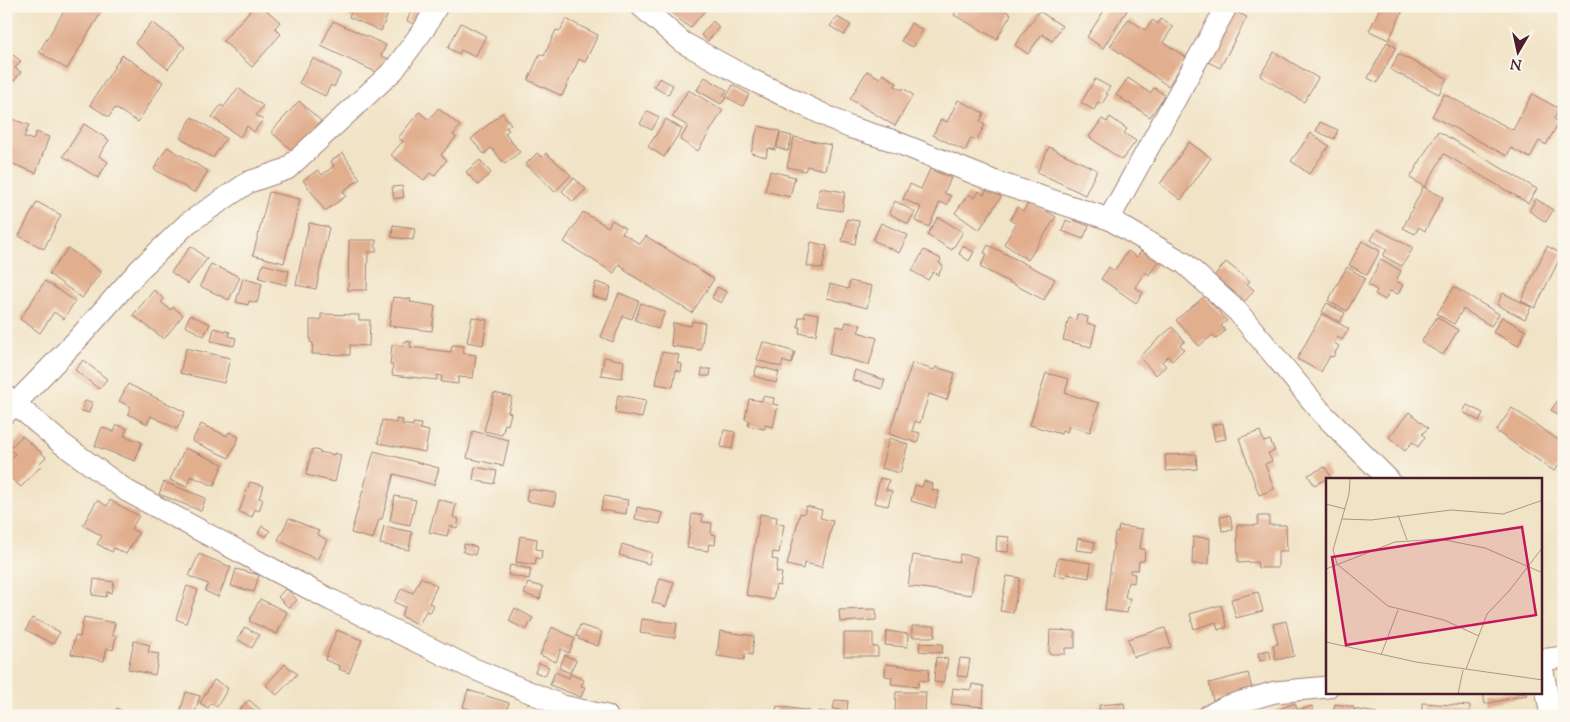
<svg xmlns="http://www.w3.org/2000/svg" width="1570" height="722" viewBox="0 0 1570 722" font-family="'Sorts Mill Goudy',serif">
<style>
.building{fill:#e1ae8e}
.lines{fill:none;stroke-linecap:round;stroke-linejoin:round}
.minor-casing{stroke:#9e8178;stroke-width:23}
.minor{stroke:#fff;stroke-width:21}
.inset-road{fill:none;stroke:#ae9588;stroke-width:1}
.view{fill:#c2185b;fill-opacity:0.15;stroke:#c2185b;stroke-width:2.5}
.inset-edge{fill:none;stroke:#4a1f2b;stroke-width:2.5}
</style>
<rect width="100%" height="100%" fill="#fbf7ec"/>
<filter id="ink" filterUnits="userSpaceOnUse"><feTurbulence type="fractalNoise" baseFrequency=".02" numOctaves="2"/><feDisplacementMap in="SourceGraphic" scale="10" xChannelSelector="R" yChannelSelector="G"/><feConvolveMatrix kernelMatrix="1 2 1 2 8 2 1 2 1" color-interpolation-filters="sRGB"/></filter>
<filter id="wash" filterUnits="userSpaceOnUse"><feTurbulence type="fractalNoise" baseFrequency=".0096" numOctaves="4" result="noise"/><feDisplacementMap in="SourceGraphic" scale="20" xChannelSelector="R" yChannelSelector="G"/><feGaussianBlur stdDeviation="1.12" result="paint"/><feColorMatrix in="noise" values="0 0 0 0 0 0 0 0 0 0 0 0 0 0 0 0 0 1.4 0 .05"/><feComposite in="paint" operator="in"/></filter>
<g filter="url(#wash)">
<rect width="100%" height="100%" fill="#f1e3c6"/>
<g id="blocks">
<!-- building -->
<path class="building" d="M 67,6 L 105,6 L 67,69 L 39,52 Z
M 254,6 L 262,6 L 280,22 L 275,28 L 281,34 L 252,67 L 223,41 Z
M 354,6 L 387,6 L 385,9 L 389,11 L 381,31 L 349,17 Z
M 413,6 L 426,6 L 417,25 L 407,21 Z
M 664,6 L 706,6 L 708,7 L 690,28 Z
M 959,6 L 1004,6 L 1002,9 L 1011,14 L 997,39 L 954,15 Z
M 1107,6 L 1130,6 L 1103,48 L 1087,37 Z
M 1381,6 L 1405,6 L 1389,40 L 1369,31 Z
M 1232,10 L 1247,17 L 1220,68 L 1206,61 Z
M 1039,11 L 1062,26 L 1052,41 L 1042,34 L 1028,54 L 1015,45 Z
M 837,17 L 851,25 L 844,35 L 830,26 Z
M 566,19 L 598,35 L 585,62 L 579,59 L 562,96 L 528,80 L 540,54 L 544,56 L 556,30 L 560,31 Z
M 1129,19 L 1145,30 L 1153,20 L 1158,24 L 1161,19 L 1173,27 L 1163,42 L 1187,58 L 1168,86 L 1110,46 Z
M 333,21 L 386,45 L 381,56 L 389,59 L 382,75 L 321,46 Z
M 713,21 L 719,27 L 708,41 L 701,35 Z
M 152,22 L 185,47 L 168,69 L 135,43 Z
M 461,23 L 486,36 L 475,57 L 461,50 L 459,54 L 448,48 Z
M 911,23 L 923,30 L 913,47 L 901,41 Z
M 1387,42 L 1396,47 L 1377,83 L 1368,78 Z
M 6,50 L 21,61 L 15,68 L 21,72 L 14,81 L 9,78 L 6,82 Z
M 1274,52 L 1318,78 L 1304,102 L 1260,76 Z
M 1398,54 L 1447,78 L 1439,94 L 1391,70 Z
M 122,55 L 163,82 L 138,122 L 115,108 L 109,117 L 90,105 Z
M 313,58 L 341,73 L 334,87 L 331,85 L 325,96 L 299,83 Z
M 867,71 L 880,78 L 883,74 L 897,83 L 895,86 L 902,90 L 903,88 L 913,95 L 895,126 L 850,99 Z
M 705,77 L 727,90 L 723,96 L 726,98 L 721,104 L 697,90 Z
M 659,78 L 673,85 L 668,95 L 654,87 Z
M 1128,78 L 1150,93 L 1154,88 L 1165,95 L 1150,117 L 1116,95 Z
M 1095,79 L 1110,87 L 1106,93 L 1108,94 L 1102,104 L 1098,102 L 1094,110 L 1081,103 Z
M 733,85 L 749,94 L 743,106 L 726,97 Z
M 238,88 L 263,106 L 256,115 L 263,120 L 254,132 L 247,126 L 240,137 L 212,117 L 221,105 L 224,107 Z
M 688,90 L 723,110 L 698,151 L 680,140 L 688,126 L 672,117 Z
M 1444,94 L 1513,130 L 1532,94 L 1560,109 L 1554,119 L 1559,122 L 1546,145 L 1539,141 L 1530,158 L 1511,148 L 1507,156 L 1432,116 Z
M 958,100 L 984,113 L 980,122 L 985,125 L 976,141 L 971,138 L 965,151 L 933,135 L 941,119 L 947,122 Z
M 299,101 L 321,121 L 294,152 L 271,132 Z
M 438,108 L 460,126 L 453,135 L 456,137 L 441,155 L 447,160 L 434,176 L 430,173 L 424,180 L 391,155 L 403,141 L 398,138 L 419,112 L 429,120 Z
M 647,111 L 659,117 L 652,130 L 640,124 Z
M 502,113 L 511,124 L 506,128 L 509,130 L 505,134 L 520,152 L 505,164 L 491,148 L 484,154 L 471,139 Z
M 192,117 L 226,138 L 213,158 L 180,138 Z
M 1110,117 L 1127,129 L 1124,133 L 1136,141 L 1122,160 L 1089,137 L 1102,119 L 1107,122 Z
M 9,118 L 29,125 L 24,137 L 33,140 L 36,132 L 49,137 L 36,173 L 10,163 L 11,160 L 6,158 L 6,125 Z
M 666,119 L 682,129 L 664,157 L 648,147 Z
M 1320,122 L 1338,130 L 1334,139 L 1316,131 Z
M 84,124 L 109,140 L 99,156 L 108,162 L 98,178 L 63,156 Z
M 758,126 L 780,131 L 775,150 L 768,148 L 766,157 L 751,153 Z
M 1438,131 L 1537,189 L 1528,203 L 1444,154 L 1425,187 L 1410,178 Z
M 780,133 L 792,136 L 788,151 L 777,148 Z
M 1311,133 L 1329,146 L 1309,174 L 1291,161 Z
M 794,137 L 831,145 L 825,170 L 807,166 L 805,171 L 787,167 Z
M 1189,142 L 1211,158 L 1181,200 L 1160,184 Z
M 167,147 L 208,171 L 195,193 L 154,169 Z
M 1049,147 L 1097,170 L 1085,195 L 1037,172 Z
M 343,153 L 360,179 L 343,191 L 346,196 L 325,211 L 303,180 L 318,170 L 322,175 L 334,166 L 331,161 Z
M 537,153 L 542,157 L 546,153 L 571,175 L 555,192 L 526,164 Z
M 480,160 L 491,173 L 478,185 L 466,172 Z
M 930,169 L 951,178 L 944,193 L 951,196 L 947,205 L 940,202 L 929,227 L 915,221 L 921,207 L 903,199 L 910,184 L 921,189 Z
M 770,171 L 795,177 L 790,197 L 765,191 Z
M 574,178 L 586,189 L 573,202 L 562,191 Z
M 402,186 L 404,197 L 394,199 L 392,187 Z
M 1423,187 L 1443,197 L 1425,231 L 1419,227 L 1415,234 L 1403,228 Z
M 820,188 L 845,192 L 842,211 L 817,207 Z
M 988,188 L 1001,197 L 979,230 L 955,213 L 968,194 L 975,198 L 979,191 L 984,195 Z
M 269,192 L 300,199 L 284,263 L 253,255 Z
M 1536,199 L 1553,210 L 1546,222 L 1529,211 Z
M 895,201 L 915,212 L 908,224 L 889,213 Z
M 1030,201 L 1056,217 L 1028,260 L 1004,244 L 1016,224 L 1010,220 L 1017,207 L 1023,211 Z
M 37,202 L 61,215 L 44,249 L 19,236 Z
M 583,212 L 608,227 L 612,220 L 625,228 L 622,233 L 640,244 L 646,236 L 714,279 L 692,313 L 624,270 L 625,268 L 619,264 L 614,273 L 564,242 Z
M 938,217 L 963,232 L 952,250 L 927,235 Z
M 847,219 L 859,221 L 855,244 L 842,241 Z
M 1066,220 L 1072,223 L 1073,220 L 1089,226 L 1083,239 L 1062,231 Z
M 309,223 L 329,227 L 316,289 L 296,285 Z
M 881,223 L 908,235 L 899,253 L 873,240 Z
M 393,225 L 415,228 L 413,240 L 392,237 Z
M 1377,229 L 1413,248 L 1402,266 L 1383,256 L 1387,249 L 1371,240 Z
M 349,240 L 376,240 L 376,252 L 368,252 L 367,290 L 348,290 Z
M 1362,241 L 1380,251 L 1367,275 L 1349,265 Z
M 811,242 L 827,246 L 822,269 L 807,266 Z
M 988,245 L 1055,279 L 1044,300 L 980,267 L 987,254 L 984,253 Z
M 191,246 L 207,259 L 188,284 L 171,272 Z
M 963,246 L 974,252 L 969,261 L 959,254 Z
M 1547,246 L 1562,254 L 1535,308 L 1521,301 Z
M 68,248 L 101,272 L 82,298 L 49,274 Z
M 924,250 L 941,259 L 939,263 L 943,266 L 938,275 L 933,272 L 928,280 L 912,271 Z
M 1142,250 L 1159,261 L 1149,275 L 1145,272 L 1135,287 L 1143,293 L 1136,303 L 1101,279 L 1109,267 L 1114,271 L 1128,251 L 1137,257 Z
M 1381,259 L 1401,271 L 1396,281 L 1403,285 L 1398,294 L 1390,291 L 1385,300 L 1375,294 L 1377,290 L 1368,285 Z
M 1226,262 L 1250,281 L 1247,284 L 1254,290 L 1245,301 L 1214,276 Z
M 211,264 L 240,277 L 229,300 L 200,286 Z
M 263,264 L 289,271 L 286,285 L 259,278 Z
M 1347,267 L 1365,278 L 1347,311 L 1328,301 Z
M 243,278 L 262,284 L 257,303 L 249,301 L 248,305 L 236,302 Z
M 45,281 L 75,301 L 64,319 L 54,312 L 40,333 L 20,319 Z
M 850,281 L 872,286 L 867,308 L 827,298 L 830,284 L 848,289 Z
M 596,282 L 611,287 L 607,300 L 592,296 Z
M 717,287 L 727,292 L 721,303 L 712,298 Z
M 1454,287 L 1499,314 L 1491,326 L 1463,309 L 1454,324 L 1437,314 Z
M 154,290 L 164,299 L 161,302 L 171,310 L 173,307 L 183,315 L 164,339 L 133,315 Z
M 619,293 L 639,301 L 632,319 L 623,316 L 613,342 L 601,337 Z
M 1503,293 L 1531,307 L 1525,319 L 1497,305 Z
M 1205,296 L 1227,321 L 1221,325 L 1225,331 L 1216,339 L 1213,335 L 1199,346 L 1176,320 Z
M 393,297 L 411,299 L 410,302 L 435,306 L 432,331 L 389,326 Z
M 641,303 L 665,312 L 658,329 L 635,320 Z
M 1327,303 L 1345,313 L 1340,322 L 1322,312 Z
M 805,312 L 819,314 L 816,335 L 799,333 L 800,327 L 798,327 L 799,317 L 805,317 Z
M 321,314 L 359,315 L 359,320 L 370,320 L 369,346 L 350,345 L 350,355 L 312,354 L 313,343 L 310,342 L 310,320 L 321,320 Z
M 1077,314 L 1088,317 L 1087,323 L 1096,326 L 1091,347 L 1063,340 L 1069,318 L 1076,320 Z
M 1322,314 L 1349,329 L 1342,340 L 1338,337 L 1334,343 L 1339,346 L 1333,357 L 1330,356 L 1321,372 L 1297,359 Z
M 190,315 L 210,324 L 204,336 L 185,326 Z
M 472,317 L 487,320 L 483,345 L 467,342 Z
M 1437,317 L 1458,330 L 1443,355 L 1421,342 Z
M 1502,317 L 1526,331 L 1518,346 L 1493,332 Z
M 692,321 L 705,323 L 701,350 L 671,346 L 673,323 L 691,326 Z
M 846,322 L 861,325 L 858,332 L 877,338 L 869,365 L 829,354 L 837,326 L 844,328 Z
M 1172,327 L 1185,341 L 1180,345 L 1184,349 L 1172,361 L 1168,356 L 1162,362 L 1166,366 L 1156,375 L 1139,357 Z
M 214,328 L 230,332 L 229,336 L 236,338 L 234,346 L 211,341 Z
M 404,341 L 411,342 L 410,347 L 451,352 L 452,345 L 464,346 L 463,353 L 476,355 L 473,378 L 458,377 L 458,384 L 441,382 L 442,376 L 437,375 L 437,380 L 392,375 L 393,365 L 390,365 L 392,345 L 403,346 Z
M 763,342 L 795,352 L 791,364 L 783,361 L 781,367 L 757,360 Z
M 186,348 L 230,358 L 224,383 L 180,373 Z
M 662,352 L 679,355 L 677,363 L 682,364 L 681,372 L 676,370 L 673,387 L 656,384 Z
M 604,357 L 624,361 L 622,378 L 601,375 Z
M 83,360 L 107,379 L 99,389 L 75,370 Z
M 912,363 L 934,370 L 936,367 L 955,373 L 947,400 L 929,394 L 920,423 L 915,421 L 912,431 L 920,433 L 917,443 L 889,434 Z
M 757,366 L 779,372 L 776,383 L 754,376 Z
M 702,369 L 711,369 L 710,376 L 701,376 Z
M 855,370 L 885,380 L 882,389 L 852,380 Z
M 1046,373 L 1069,379 L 1065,393 L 1099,403 L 1090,432 L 1069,426 L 1067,432 L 1062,430 L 1061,434 L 1030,425 Z
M 128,384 L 185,412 L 177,429 L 151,416 L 147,424 L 128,414 L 131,407 L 119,401 Z
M 494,393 L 512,397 L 508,412 L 511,413 L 508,425 L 505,424 L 502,435 L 484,431 Z
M 618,395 L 646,400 L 642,418 L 615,413 Z
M 763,396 L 774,398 L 773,404 L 778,405 L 773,427 L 765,425 L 765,429 L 748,426 L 749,420 L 745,419 L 749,399 L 762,401 Z
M 1561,396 L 1564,398 L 1564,419 L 1551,410 Z
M 85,401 L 92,402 L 89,413 L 82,411 Z
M 1467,405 L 1483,413 L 1479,421 L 1463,412 Z
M 1512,408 L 1564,444 L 1564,458 L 1554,471 L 1496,431 Z
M 1409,412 L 1428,428 L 1422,434 L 1425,437 L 1418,447 L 1412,442 L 1405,451 L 1389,437 Z
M 396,419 L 403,420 L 402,424 L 413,426 L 413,423 L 421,424 L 420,429 L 429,431 L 425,452 L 378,443 L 382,420 L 396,423 Z
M 1223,423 L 1226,439 L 1215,441 L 1212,425 Z
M 201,424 L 227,436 L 229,432 L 239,437 L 229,458 L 192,441 Z
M 117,425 L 127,428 L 124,436 L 142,442 L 135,461 L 95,446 L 102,427 L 114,432 Z
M 724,430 L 735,432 L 732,449 L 721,447 Z
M 473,431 L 509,440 L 503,466 L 467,458 Z
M 1260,431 L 1264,442 L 1270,440 L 1275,451 L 1268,453 L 1272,461 L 1265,464 L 1274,489 L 1259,495 L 1239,438 Z
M 22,436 L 46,457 L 39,464 L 41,466 L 21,487 L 6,474 L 6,464 L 15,454 L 9,449 Z
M 889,438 L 908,444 L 900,473 L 881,468 Z
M 185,448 L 223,464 L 214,486 L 191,476 L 187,487 L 170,480 Z
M 312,449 L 319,451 L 319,452 L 334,455 L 334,453 L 341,455 L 335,482 L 306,475 Z
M 374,451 L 439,468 L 434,485 L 394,474 L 382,519 L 379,519 L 373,539 L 351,533 Z
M 1196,454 L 1197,469 L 1166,471 L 1165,455 Z
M 475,467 L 497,471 L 494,484 L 473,480 Z
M 1325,467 L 1331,477 L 1314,485 L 1308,475 Z
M 880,478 L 889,480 L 886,490 L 892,491 L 888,506 L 874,503 Z
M 924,481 L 933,484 L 932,490 L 939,491 L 935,508 L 911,501 L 915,485 L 922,487 Z
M 164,482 L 206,498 L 201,511 L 159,494 Z
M 250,482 L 264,486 L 259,498 L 263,499 L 259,511 L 255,509 L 252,517 L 239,512 Z
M 528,489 L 556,493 L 554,506 L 526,501 Z
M 395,496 L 416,500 L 410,525 L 390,521 Z
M 604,496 L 628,500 L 626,514 L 601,510 Z
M 438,499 L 456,504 L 453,517 L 459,519 L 457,528 L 450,526 L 447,536 L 429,532 Z
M 97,500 L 107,506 L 110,500 L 139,516 L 131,529 L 139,533 L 126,554 L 114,548 L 112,552 L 97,544 L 102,536 L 83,525 Z
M 806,506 L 822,510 L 820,518 L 833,521 L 822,567 L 804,563 L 803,569 L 787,565 L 800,513 L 804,514 Z
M 637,507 L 663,513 L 660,524 L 635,519 Z
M 692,514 L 703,515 L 702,522 L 712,523 L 711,534 L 716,535 L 715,545 L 709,544 L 708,551 L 687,548 Z
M 760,514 L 777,517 L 776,523 L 784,525 L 779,553 L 773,552 L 772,559 L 778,560 L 776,572 L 782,573 L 780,586 L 776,585 L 773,600 L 746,595 Z
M 1230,515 L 1233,530 L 1222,531 L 1220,517 Z
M 1258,516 L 1269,516 L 1269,525 L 1286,525 L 1287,551 L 1278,551 L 1278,568 L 1258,568 L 1257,562 L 1238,563 L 1237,525 L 1258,525 Z
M 289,518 L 319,531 L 317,534 L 327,540 L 317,560 L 278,540 Z
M 262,526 L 270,531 L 266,537 L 258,533 Z
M 384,526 L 412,532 L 409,550 L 380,544 Z
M 1119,526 L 1143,529 L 1140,549 L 1145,549 L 1144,561 L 1139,561 L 1138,570 L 1130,570 L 1130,573 L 1135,574 L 1134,583 L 1128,582 L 1125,598 L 1130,598 L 1127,613 L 1105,610 L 1115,533 L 1118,532 Z
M 520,536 L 537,539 L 536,549 L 542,550 L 541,559 L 536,558 L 535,565 L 516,562 Z
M 997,536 L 1009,537 L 1008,552 L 996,551 Z
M 1193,537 L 1210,538 L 1209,564 L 1192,564 Z
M 1078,538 L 1095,542 L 1093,552 L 1076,550 Z
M 464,544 L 477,547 L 475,555 L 463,552 Z
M 622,544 L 652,553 L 649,564 L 619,555 Z
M 199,554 L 231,567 L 218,597 L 205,591 L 208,584 L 189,576 Z
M 960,554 L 977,557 L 971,595 L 908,586 L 913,555 L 959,562 Z
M 1058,558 L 1091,563 L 1089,578 L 1067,574 L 1066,577 L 1054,575 Z
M 510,565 L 531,569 L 529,579 L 508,575 Z
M 236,569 L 259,575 L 254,592 L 231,586 Z
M 1007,576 L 1020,578 L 1013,613 L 1000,611 Z
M 421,577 L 437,586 L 429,603 L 434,605 L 430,613 L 426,611 L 419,625 L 401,616 L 405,607 L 394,602 L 402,588 L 413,593 Z
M 660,578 L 674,582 L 666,607 L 652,602 Z
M 94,579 L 114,582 L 112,593 L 107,592 L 106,597 L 92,595 Z
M 528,583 L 543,587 L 540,599 L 524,594 Z
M 187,586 L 198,590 L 186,623 L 176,619 Z
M 286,588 L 297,600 L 289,608 L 278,597 Z
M 1258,592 L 1263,611 L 1236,618 L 1231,599 Z
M 260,599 L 287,612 L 277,634 L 249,621 Z
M 1221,605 L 1227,627 L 1218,630 L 1216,622 L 1194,629 L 1190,614 Z
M 515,608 L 533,618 L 526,630 L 509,621 Z
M 876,609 L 876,620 L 840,622 L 839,610 Z
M 84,617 L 115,623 L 112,635 L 116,636 L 113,650 L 107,648 L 104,661 L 71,654 L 75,636 L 80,637 Z
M 32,618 L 60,632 L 53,644 L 26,630 Z
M 642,619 L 677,623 L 675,638 L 640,633 Z
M 1286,621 L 1294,656 L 1276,660 L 1273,645 L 1278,644 L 1273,624 Z
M 580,625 L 602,632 L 598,646 L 578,639 L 579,637 L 576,636 Z
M 912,626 L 935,626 L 935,637 L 912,637 Z
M 245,627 L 259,635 L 252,648 L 237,639 Z
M 552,627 L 575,638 L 569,653 L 561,649 L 556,662 L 540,655 Z
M 1165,628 L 1171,647 L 1133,657 L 1128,639 Z
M 337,630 L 362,640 L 349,673 L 339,669 L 340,666 L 325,660 Z
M 1050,630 L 1075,631 L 1075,648 L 1065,648 L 1065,654 L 1049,654 Z
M 720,631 L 754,636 L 752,655 L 745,654 L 744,660 L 717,656 Z
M 887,631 L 908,634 L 907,647 L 885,645 Z
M 844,633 L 873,633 L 873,647 L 878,647 L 878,656 L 844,656 Z
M 134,641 L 150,645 L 148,652 L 159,654 L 155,675 L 128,669 Z
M 920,643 L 943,644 L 942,653 L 919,651 Z
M 6,644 L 11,645 L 9,661 L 6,660 Z
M 1269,650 L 1271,659 L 1260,661 L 1258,653 Z
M 565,655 L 576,660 L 570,673 L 559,668 Z
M 936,657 L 948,659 L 943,683 L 934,682 Z
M 960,658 L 970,659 L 967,677 L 957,676 Z
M 539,663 L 549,667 L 545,676 L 535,672 Z
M 285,664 L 297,674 L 277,695 L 266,685 Z
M 886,664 L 929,669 L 928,681 L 919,680 L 918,687 L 891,684 L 892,677 L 885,676 Z
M 555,672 L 569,678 L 570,674 L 584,680 L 581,686 L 585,687 L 581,697 L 550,685 Z
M 1248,673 L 1252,689 L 1213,700 L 1209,683 Z
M 214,680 L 228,688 L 217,707 L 211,703 L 208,708 L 200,703 Z
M 972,684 L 984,686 L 983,707 L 951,704 L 953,688 L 971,690 Z
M 468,690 L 509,703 L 505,716 L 491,716 L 463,707 Z
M 186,692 L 200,696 L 194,716 L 179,716 Z
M 896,692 L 926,692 L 925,713 L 895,713 Z
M 1483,693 L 1526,693 L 1527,695 L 1485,704 Z
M 249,700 L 264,713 L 262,716 L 248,716 L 240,709 Z
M 835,700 L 848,701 L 847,711 L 833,709 Z
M 1124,703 L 1126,716 L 1100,716 L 1099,705 Z
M 1295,703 L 1298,712 L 1287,716 L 1262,716 Z
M 1422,703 L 1470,706 L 1469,716 L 1422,715 Z
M 1335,704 L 1354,707 L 1353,709 L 1377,713 L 1376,716 L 1332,716 Z
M 777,706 L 810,711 L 810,716 L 775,716 Z
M 1312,706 L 1315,716 L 1299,716 L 1298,710 Z
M 117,708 L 131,716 L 113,716 Z
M 819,711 L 846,715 L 846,716 L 818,716 Z"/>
</g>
</g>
<g filter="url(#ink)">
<use href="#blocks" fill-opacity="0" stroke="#9e8178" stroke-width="1"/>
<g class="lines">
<!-- minor casing -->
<g class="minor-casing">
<path id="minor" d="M 641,6 L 682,42 L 746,77 L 849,127 L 891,140 L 996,182 L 1109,219 L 1184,263 L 1238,312 L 1323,414 L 1389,480
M 1109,219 L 1227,6
M 6,396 L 61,443 L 127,491 L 257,561 L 331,600 L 467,666 L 563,706 L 607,716
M 6,413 L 76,341 L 140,269 L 188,223 L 249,182 L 287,169 L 394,70 L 424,29 L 437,6
M 1541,660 L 1551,716
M 1541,660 L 1564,657
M 1208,716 L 1227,706 L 1275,692 L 1328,687"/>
</g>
<!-- minor -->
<use href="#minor" class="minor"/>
</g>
</g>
<!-- overview -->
<g transform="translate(1326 478)">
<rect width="216" height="216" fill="#f1e3c6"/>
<path class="inset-road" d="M 24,1 L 23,16 L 7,72 L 11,86 L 62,128 L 118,142 L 153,158M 0,26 L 19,31M 72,37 L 81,62M 16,41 L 45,42 L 125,32 L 177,36 L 217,22M 0,91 L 69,64 L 114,61 L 159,70 L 217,95M 0,164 L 90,184 L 217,202M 55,177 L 72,132M 140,191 L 161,136 L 183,113 L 217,69M 132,216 L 137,192"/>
<path class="view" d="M 196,49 L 210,137 L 20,167 L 6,79 Z"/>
<rect width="216" height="216" class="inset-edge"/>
</g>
<!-- margin -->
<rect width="1570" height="722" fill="none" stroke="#fbf7ec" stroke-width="25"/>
<!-- north arrow -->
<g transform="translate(1518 52) rotate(189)" stroke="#fbf7ec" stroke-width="4" paint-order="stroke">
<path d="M0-4L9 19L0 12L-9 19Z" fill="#4a1f2b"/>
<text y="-8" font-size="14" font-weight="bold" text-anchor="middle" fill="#4a1f2b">N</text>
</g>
</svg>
